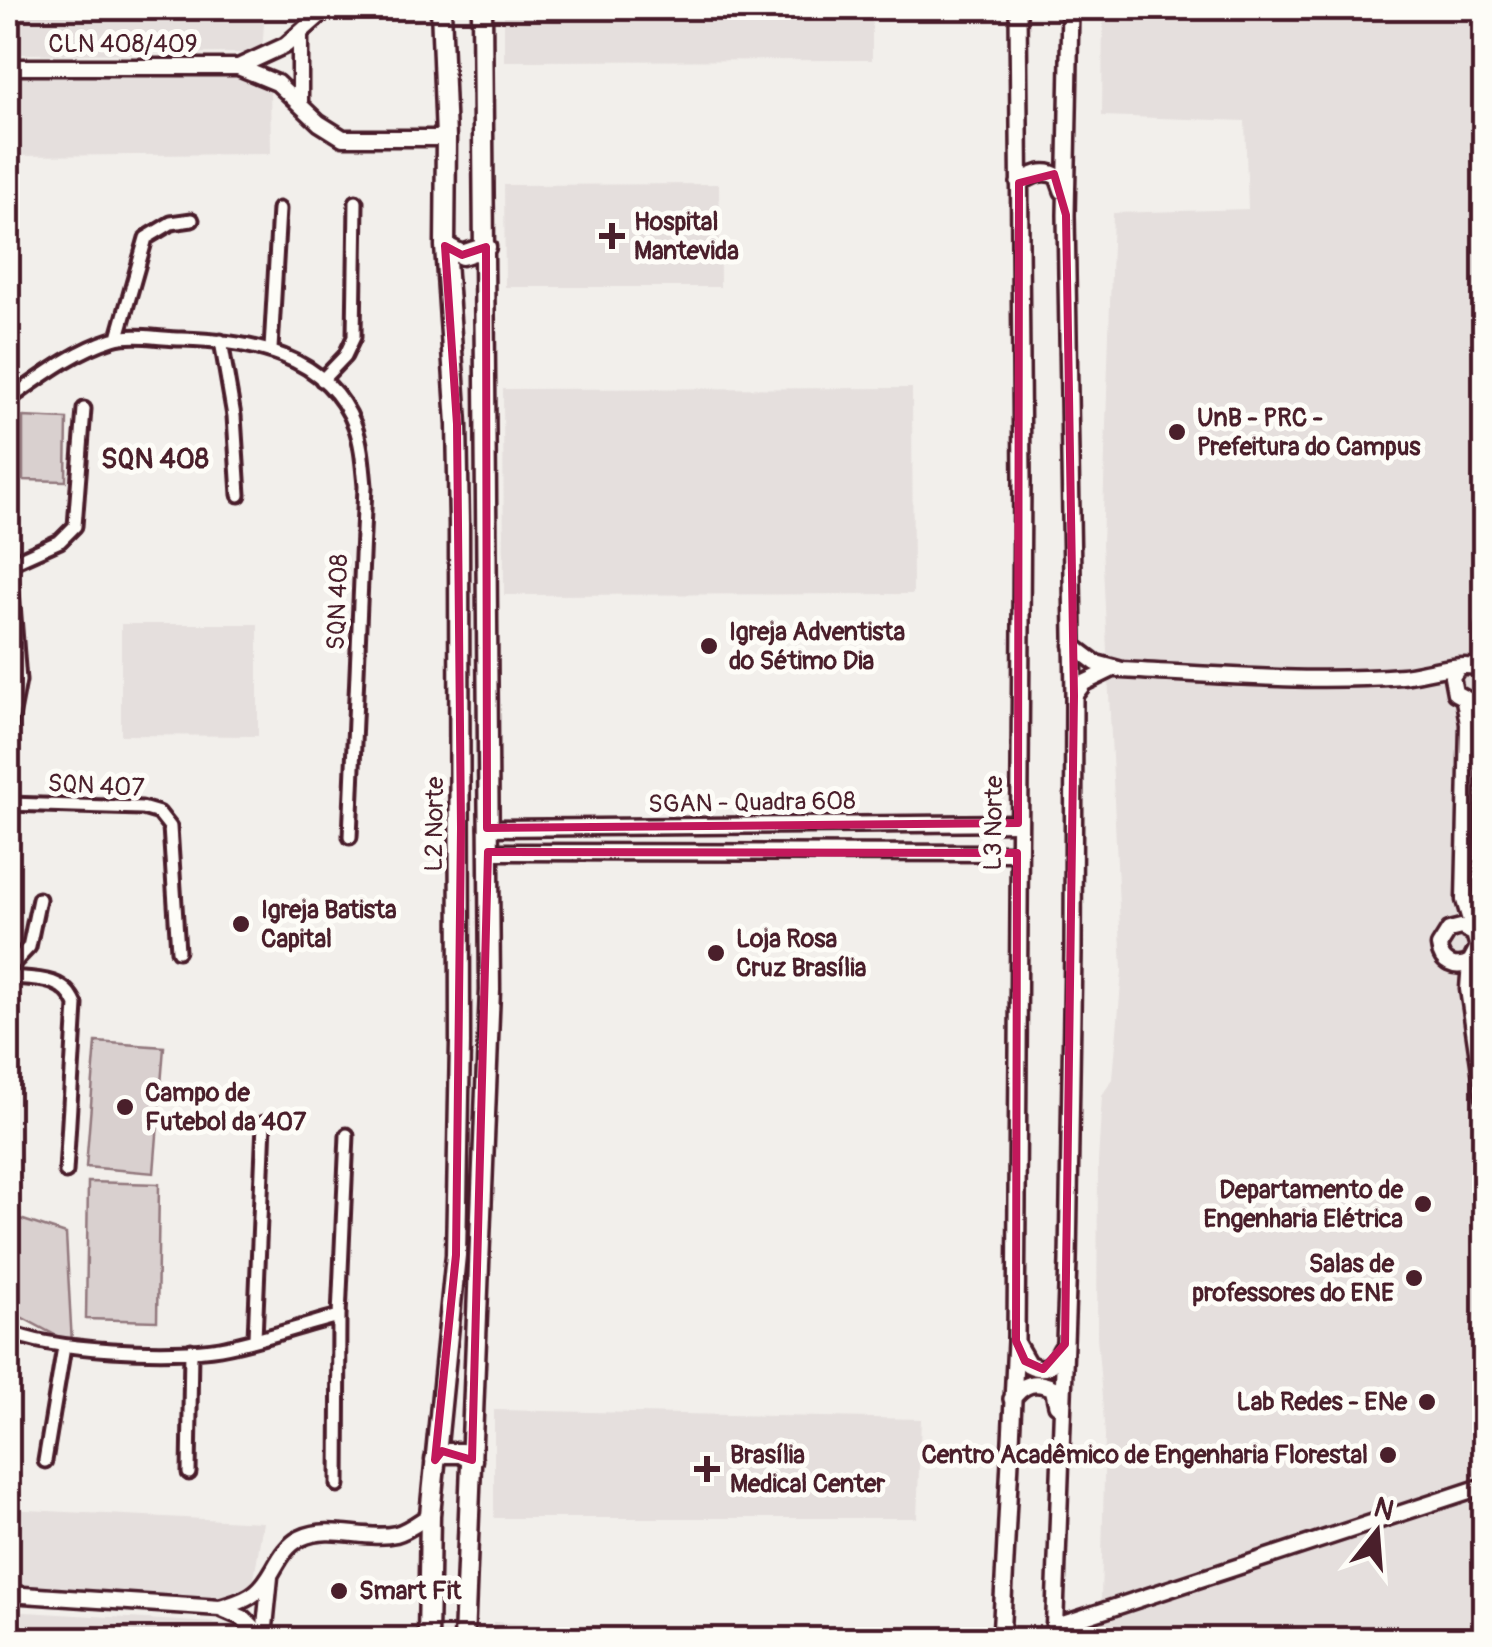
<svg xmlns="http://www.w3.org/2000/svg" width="1492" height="1647" viewBox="0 0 1492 1647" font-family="Pangolin,sans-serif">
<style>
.built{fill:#e5dfdd}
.green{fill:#d9d0cf;stroke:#92787d;stroke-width:2.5}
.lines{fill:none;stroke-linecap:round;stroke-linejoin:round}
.minor-casing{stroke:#4a1f2b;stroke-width:19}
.tertiary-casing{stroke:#4a1f2b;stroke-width:21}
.secondary-casing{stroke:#4a1f2b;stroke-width:22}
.primary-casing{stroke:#4a1f2b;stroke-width:25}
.minor{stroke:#fdfcf7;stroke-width:11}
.tertiary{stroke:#fdfcf7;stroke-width:14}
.secondary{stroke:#fdfcf7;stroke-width:15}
.primary{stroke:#fdfcf7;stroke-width:18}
.marked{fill:none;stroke:#c2185b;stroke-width:8;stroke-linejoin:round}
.poi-dot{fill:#4a1f2b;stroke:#fdfcf7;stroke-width:4}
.labels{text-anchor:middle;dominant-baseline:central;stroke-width:10;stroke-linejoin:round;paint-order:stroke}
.street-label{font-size:25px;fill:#4a1f2b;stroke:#fdfcf7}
.poi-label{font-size:25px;font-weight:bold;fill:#4a1f2b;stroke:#fdfcf7;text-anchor:start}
.neighbourhood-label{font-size:28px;font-weight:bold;fill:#4a1f2b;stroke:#fdfcf7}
</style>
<rect width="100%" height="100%" fill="#f2efeb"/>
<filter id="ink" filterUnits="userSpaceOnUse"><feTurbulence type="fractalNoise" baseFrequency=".01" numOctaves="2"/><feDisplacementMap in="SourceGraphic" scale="20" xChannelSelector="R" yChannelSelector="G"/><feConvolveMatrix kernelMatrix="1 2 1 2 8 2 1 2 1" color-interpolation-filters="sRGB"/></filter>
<g filter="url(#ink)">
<!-- built -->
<path class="built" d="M 8,8 L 265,8 L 262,53 L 8,54 Z
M 504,8 L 872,8 L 872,60 L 504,61 Z
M 1103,8 L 1484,8 L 1484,1639 L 1100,1640 L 1105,1435 L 1097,1337 L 1098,1162 L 1102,1095 L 1113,1079 L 1122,971 L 1102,544 L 1113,213 L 1248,209 L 1245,121 L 1102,116 Z
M 8,77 L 252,77 L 270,84 L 271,154 L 8,156 Z
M 719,184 L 720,287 L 505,287 L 504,185 Z
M 912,388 L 913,594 L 504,595 L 503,389 Z
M 121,624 L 258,624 L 258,736 L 121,735 Z
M 494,1410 L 921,1419 L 917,1518 L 494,1518 Z
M 8,1509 L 263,1522 L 252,1591 L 229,1599 L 8,1590 Z
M 8,1611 L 232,1624 L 255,1636 L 255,1639 L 8,1639 Z
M 493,1622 L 741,1639 L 491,1639 Z"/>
<!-- green -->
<path class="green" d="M 23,417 L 67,419 L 66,481 L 23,480 Z
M 1484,753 L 1481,757 L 1476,833 L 1477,921 L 1484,918 L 1484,929 L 1471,918 L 1474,763 Z
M 96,1042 L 164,1047 L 154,1173 L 86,1167 Z
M 88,1182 L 159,1184 L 157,1321 L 86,1319 Z
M 8,1215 L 66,1234 L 72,1344 L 8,1310 Z"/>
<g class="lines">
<!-- minor casing -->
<g class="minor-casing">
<path id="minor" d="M 118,337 L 146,238 L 171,223 L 192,220
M 221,341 L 234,416 L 239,495
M 271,349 L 279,209
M 322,380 L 345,356 L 354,337 L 356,202
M 8,400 C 41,377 74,351 113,339 C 133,333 161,339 182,339 C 249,341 327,353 355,426 C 362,445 363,466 365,486 L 350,837
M 8,539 L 19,681 L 8,739
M 11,563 L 60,541 L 75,526 L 84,409
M 8,804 L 142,808 L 159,813 L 170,827 L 178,951
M 8,969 L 29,947 L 39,899
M 8,977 C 35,979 64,976 76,1005 L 66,1172
M 8,1331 C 48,1351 174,1356 220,1348 C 260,1341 300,1326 339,1316
M 255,1338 L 264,1123
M 45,1461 L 64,1347
M 189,1473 L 191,1350
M 338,1485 L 339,1316 L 347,1135"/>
</g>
<!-- tertiary casing -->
<g class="tertiary-casing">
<path id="tertiary" d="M 8,67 L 238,67 L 277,83 L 319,123 L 343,138 L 446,138
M 238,67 L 286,45 L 328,8
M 300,103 L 300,33
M 1072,645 L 1096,663 L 1122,670 C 1215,675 1310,683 1402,676 C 1425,674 1468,658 1484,671
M 1459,667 L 1452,677 L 1455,693 L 1470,701 L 1482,697
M 1483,669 L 1484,626
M 1074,696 L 1084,683 L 1113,669
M 1464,700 L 1468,724 L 1464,900 L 1478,947 L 1470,962 L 1468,989 L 1484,1098
M 487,828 L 1018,823
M 488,852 L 1017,853
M 1470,962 C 1455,970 1441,963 1439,946 L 1449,930 L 1461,927 L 1471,932
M 8,1594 L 220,1608 L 243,1618 L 265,1640
M 220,1608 C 232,1604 246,1601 256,1592 C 275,1577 277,1550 301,1538 C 331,1524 365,1541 396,1534 C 408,1531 419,1522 430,1515
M 1054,1627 L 1484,1486
M 264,1637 L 270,1577"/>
</g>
<!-- secondary casing -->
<g class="secondary-casing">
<path id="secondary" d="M 1019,183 C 1032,175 1044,168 1058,177 L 1063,191
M 1017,1345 L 1028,1364 C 1045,1373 1054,1365 1062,1349
M 1012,1399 C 1024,1383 1035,1380 1053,1388 L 1057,1405
M 1001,1640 L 1016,1341 L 1022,480 L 1018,8
M 1054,1640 L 1068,1261 L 1073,951 L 1074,696 L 1066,215 L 1070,8"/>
</g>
<!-- primary casing -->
<g class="primary-casing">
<path id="primary" d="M 445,246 L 462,255 L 486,247
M 435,1460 L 441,1453 L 461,1453 L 472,1460
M 428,1640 L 430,1515 L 456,1255 L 460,1043 L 459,523 L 457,424 L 445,246 L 446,138 L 441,8
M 464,1640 L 490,990 L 482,8"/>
</g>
<!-- minor -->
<use href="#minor" class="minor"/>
<!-- tertiary -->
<use href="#tertiary" class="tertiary"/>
<!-- secondary -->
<use href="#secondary" class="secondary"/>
<!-- primary -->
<use href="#primary" class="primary"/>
</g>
</g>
<!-- marked area -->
<path class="marked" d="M 1054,174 L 1066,215 L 1074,696 L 1065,1344 L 1043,1369 L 1025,1361 L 1016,1341 L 1017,853 L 488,852 L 472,1460 L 442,1451 L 435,1460 L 456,1255 L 461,828 L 457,424 L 445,246 L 462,255 L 486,247 L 487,828 L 1018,823 L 1019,183 Z"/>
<!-- markers -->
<g class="poi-dot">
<path d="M607 221h10v10h10v10h-10v10h-10v-10h-10v-10h10z"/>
<circle cx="1177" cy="432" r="10"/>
<circle cx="709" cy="646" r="10"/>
<circle cx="241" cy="924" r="10"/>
<circle cx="716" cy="953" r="10"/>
<circle cx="125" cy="1107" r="10"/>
<circle cx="1423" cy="1204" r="10"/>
<circle cx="1414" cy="1278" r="10"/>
<circle cx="1427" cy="1402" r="10"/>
<circle cx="1388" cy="1455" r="10"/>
<path d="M702 1454h10v10h10v10h-10v10h-10v-10h-10v-10h10z"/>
<circle cx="339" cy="1591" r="10"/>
</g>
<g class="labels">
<!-- street labels -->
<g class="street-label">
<text x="123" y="44">CLN 408/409</text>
<text transform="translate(338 602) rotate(-88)">SQN 408</text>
<text transform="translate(96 786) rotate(3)">SQN 407</text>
<text transform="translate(752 803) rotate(-1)">SGAN - Quadra 608</text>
<text transform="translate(994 823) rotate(-89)">L3 Norte</text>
<text transform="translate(435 824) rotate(-89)">L2 Norte</text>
</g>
<!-- poi labels -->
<g class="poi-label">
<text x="634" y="222">Hospital<tspan x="634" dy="29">Mantevida</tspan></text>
<text x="1197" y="418">UnB - PRC -<tspan x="1197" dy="29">Prefeitura do Campus</tspan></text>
<text x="729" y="632">Igreja Adventista<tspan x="729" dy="29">do Sétimo Dia</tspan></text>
<text x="261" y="910">Igreja Batista<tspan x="261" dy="29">Capital</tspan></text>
<text x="736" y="939">Loja Rosa<tspan x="736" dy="29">Cruz Brasília</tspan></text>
<text x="145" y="1093">Campo de<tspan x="145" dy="29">Futebol da 407</tspan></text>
<text x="1403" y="1190" text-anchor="end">Departamento de<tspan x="1403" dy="29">Engenharia Elétrica</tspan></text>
<text x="1394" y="1264" text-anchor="end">Salas de<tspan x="1394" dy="29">professores do ENE</tspan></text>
<text x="1407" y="1402" text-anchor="end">Lab Redes - ENe</text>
<text x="730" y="1455">Brasília<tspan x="730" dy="29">Medical Center</tspan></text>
<text x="1368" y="1455" text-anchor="end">Centro Acadêmico de Engenharia Florestal</text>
<text x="359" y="1591">Smart Fit</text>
</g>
<!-- neighbourhood labels -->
<g class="neighbourhood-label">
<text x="155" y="459">SQN 408</text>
</g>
</g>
<!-- margin -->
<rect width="1492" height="1647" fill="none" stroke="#fdfcf7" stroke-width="40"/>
<rect x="20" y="20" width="1452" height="1607" fill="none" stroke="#4a1f2b" stroke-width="4" filter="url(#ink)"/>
<!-- north arrow -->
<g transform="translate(1377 1532) rotate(17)" stroke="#fdfcf7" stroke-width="8" paint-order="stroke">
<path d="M0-8L18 38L0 25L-18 38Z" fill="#4a1f2b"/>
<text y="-15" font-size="28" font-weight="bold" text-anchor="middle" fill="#4a1f2b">N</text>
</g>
</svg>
